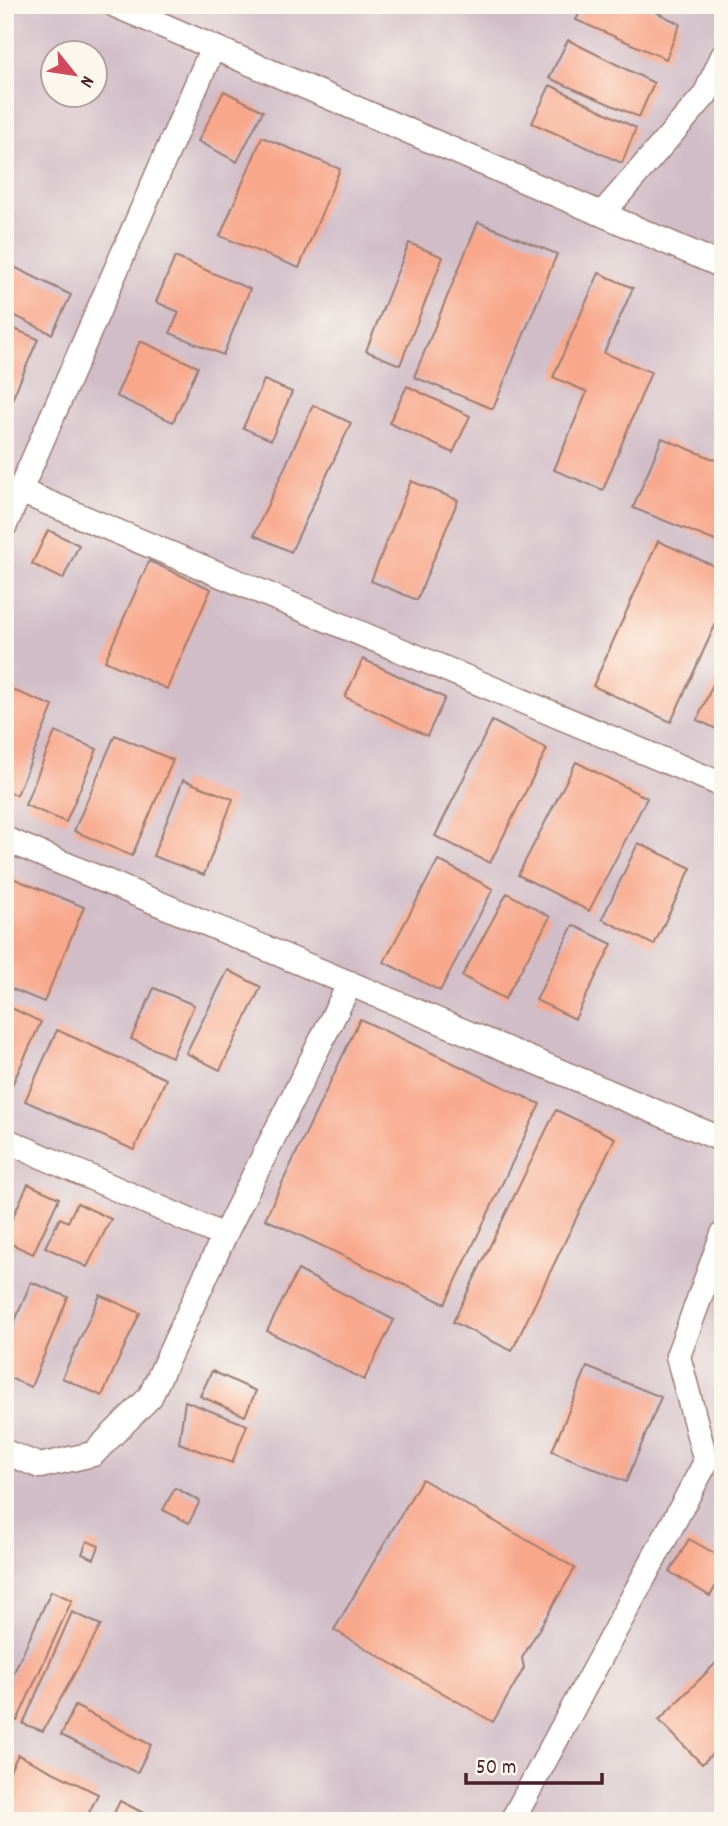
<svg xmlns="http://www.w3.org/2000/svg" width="728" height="1826" viewBox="0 0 728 1826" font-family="Dekko,sans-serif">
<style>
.industrial{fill:#d1bdc8;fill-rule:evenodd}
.building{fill:#f8a78b}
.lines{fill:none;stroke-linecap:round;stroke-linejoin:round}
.minor-casing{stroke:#9d7e73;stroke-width:27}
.minor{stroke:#fff;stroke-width:24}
</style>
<rect width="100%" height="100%" fill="#fbf7ec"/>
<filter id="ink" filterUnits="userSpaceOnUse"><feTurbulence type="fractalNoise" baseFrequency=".0143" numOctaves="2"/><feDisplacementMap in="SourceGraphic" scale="14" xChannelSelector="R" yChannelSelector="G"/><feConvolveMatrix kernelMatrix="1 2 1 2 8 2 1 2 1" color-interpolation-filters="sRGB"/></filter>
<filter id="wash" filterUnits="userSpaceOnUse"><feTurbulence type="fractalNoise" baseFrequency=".00686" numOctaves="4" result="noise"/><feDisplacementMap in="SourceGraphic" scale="28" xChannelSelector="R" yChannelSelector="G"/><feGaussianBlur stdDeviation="1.57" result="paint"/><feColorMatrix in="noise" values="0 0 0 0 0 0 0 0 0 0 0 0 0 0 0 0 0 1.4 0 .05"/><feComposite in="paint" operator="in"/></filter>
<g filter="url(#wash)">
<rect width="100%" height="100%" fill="#f0ddbb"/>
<!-- industrial -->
<path class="industrial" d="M 5,5 L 723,5 L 723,1821 L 5,1821 ZM 52,52 L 94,52 L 94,94 L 52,94 Z"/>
<g id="blocks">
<!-- building -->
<path class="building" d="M 583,5 L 642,5 L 680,24 L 666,59 L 576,20 Z
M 568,40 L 654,83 L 639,117 L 549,78 Z
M 550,85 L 636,128 L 622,163 L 532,123 Z
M 224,91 L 263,111 L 237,162 L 198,141 Z
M 262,137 L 340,169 L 299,268 L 220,236 Z
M 478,222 L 557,254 L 493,409 L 414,377 Z
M 409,243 L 443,257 L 400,365 L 366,351 Z
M 175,257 L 250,289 L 223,355 L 170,333 L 179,312 L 156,302 Z
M 14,267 L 71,295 L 52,334 L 5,311 L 5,286 Z
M 599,273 L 633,288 L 604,353 L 651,372 L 603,490 L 554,470 L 587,392 L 553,377 Z
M 5,325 L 38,339 L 5,416 Z
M 140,341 L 198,367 L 173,422 L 116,396 Z
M 264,380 L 292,392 L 271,440 L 243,428 Z
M 407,386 L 470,416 L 453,453 L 389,423 Z
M 313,405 L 351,423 L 291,552 L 254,535 Z
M 662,438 L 723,463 L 723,536 L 720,543 L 633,508 Z
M 411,481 L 458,500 L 417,600 L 371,581 Z
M 48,530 L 79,545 L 63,579 L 32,564 Z
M 658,541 L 723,570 L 723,608 L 671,722 L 593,686 Z
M 149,561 L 211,589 L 167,689 L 105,661 Z
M 363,659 L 445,698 L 427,736 L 345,697 Z
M 723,662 L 723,732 L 697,720 Z
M 5,687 L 53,706 L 17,795 L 5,790 Z
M 492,721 L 547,749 L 490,863 L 435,836 Z
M 55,732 L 97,749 L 66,822 L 25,805 Z
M 115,735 L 173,760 L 132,856 L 74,831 Z
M 576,762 L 647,798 L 589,911 L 518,875 Z
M 183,780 L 233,799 L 204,875 L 153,856 Z
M 638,843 L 691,868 L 654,945 L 602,919 Z
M 438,860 L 493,889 L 440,991 L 384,962 Z
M 5,875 L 84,907 L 44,1002 L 5,986 Z
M 507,893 L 550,917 L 505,999 L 462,976 Z
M 573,925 L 612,944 L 575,1019 L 536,1000 Z
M 228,970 L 261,987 L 220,1070 L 186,1053 Z
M 154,988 L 194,1005 L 172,1057 L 131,1039 Z
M 5,1005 L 41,1022 L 5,1100 Z
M 360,1019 L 540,1104 L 445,1304 L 265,1219 Z
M 57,1030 L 166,1079 L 134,1150 L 25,1101 Z
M 556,1110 L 615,1138 L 512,1351 L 453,1322 Z
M 28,1184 L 59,1198 L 33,1254 L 5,1241 L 5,1234 Z
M 77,1203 L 111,1219 L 87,1267 L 45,1247 L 60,1218 L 68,1222 Z
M 298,1270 L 394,1320 L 364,1380 L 267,1331 Z
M 31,1282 L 68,1297 L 31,1387 L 5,1376 L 5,1345 Z
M 100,1295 L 140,1313 L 102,1396 L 62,1378 Z
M 587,1367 L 661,1397 L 626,1482 L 552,1451 Z
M 212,1371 L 256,1391 L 245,1416 L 200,1396 Z
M 185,1401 L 247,1425 L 232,1463 L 179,1443 Z
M 422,1479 L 575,1568 L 522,1658 L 524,1668 L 493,1722 L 334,1630 Z
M 175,1488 L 200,1501 L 189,1523 L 163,1510 Z
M 689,1539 L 723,1558 L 723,1573 L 710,1596 L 670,1572 Z
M 87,1541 L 99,1546 L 94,1559 L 82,1554 Z
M 51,1591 L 72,1600 L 17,1721 L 5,1716 L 5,1692 Z
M 72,1612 L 101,1625 L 43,1731 L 23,1724 Z
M 723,1656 L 723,1743 L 702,1764 L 659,1720 Z
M 75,1706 L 151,1745 L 137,1773 L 61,1735 Z
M 18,1755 L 98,1794 L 85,1821 L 41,1821 L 33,1817 L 28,1821 L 5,1821 L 5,1780 Z
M 120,1801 L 159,1821 L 110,1821 Z"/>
</g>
</g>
<g filter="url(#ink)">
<use href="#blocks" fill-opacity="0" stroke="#9d7e73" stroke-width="2"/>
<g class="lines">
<!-- minor casing -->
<g class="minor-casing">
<path id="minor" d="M 115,5 L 723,266
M 602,214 L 705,95 L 723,56
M 20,491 L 723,785
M 5,525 L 213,47
M 5,839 L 723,1140
M 5,1140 L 224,1236 L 350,983
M 5,1452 L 40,1466 L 93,1454 L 150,1397 L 224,1236
M 512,1821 L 706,1462 L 678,1356 L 723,1234"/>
</g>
<!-- minor -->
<use href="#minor" class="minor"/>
</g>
</g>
<!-- margin -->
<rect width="728" height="1826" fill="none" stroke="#fbf7ec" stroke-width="28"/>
<!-- north arrow -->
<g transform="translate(74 74) rotate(120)"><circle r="33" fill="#fbf7ec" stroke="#b4a19f" stroke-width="2"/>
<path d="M0-5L12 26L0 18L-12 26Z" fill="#d1495b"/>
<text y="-10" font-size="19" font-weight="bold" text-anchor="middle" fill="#4a1f2b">N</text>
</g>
<!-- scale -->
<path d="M466 1773v10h136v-10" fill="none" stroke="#4a1f2b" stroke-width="3.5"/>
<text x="476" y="1773" font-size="21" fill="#4a1f2b" stroke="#fbf7ec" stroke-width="5" paint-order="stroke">50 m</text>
</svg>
